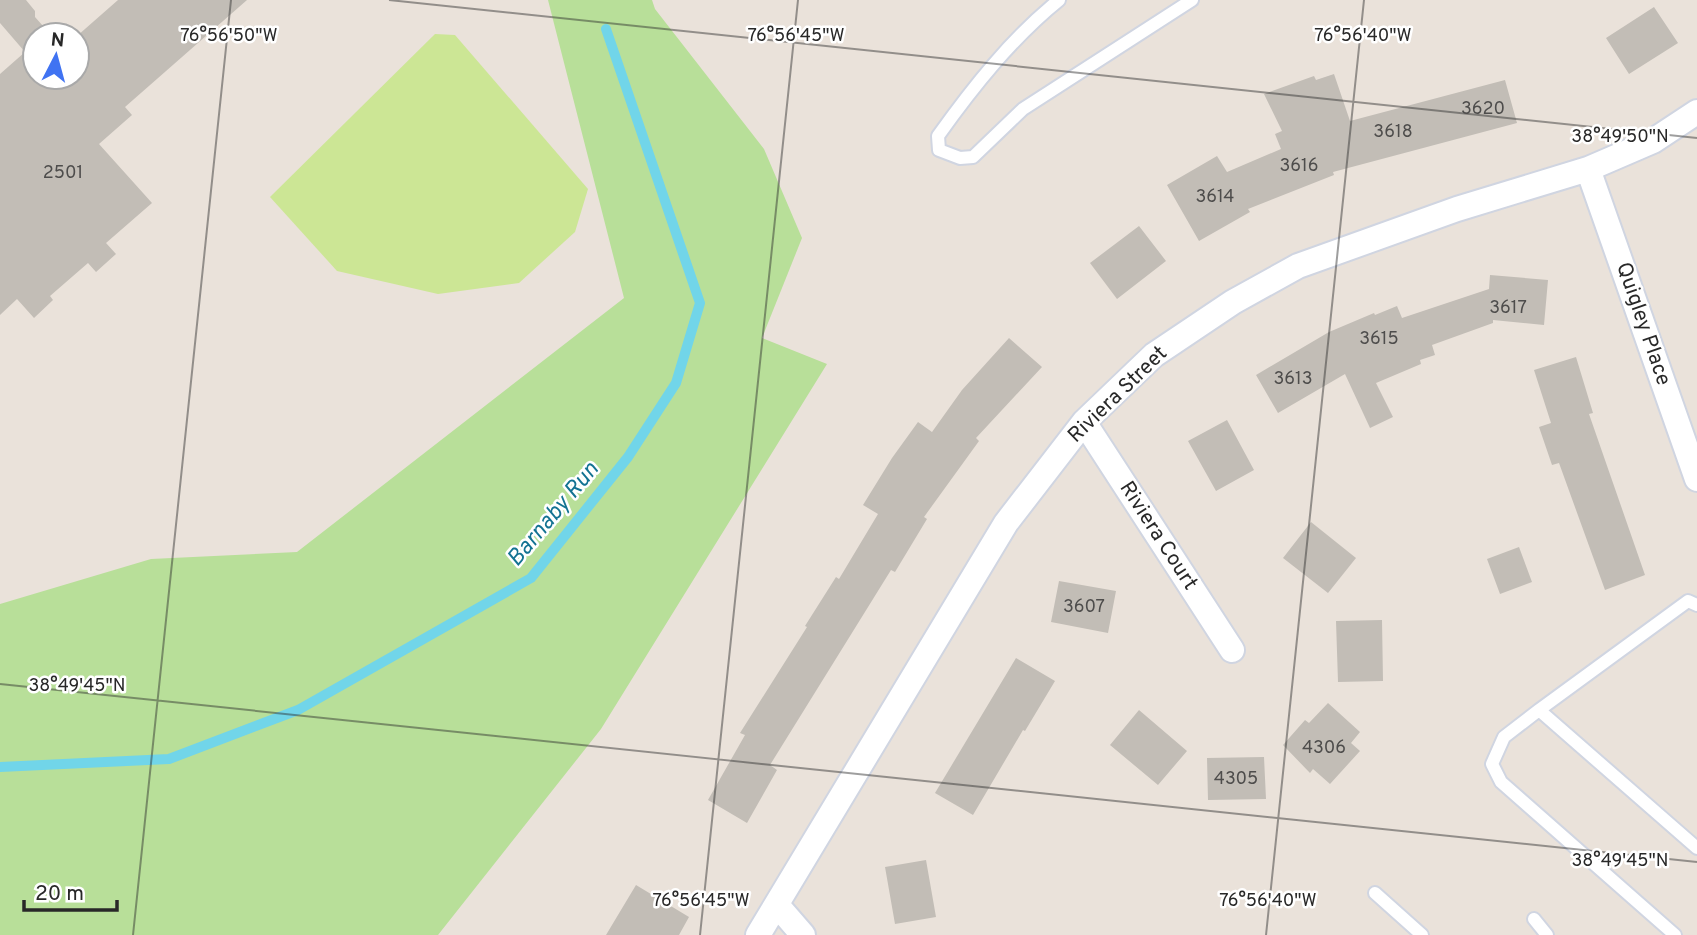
<svg xmlns="http://www.w3.org/2000/svg" width="1697" height="935" viewBox="0 0 1697 935" font-family="Overpass,sans-serif">
<style>
.green{fill:#b8df99}
.pitch{fill:#cce695}
.lines{fill:none;stroke-linecap:round;stroke-linejoin:round}
.stream{stroke:#71d5e9;stroke-width:10}
.building{fill:#c2bdb6}
.lane-casing{stroke:#d0d5e1;stroke-width:16}
.street-casing{stroke:#d0d5e1;stroke-width:28}
.lane{stroke:#fff;stroke-width:12}
.street{stroke:#fff;stroke-width:24}
.ticks{fill:none;stroke:#282828;stroke-width:2;stroke-opacity:0.45}
.labels{text-anchor:middle;dominant-baseline:central;stroke-width:5;stroke-linejoin:round;paint-order:stroke}
.number-label{font-size:18px;fill:#4e4d4c}
.street-label{font-size:21px;fill:#282828;stroke:#fff}
.water-label{font-size:23px;font-style:italic;fill:#137392;stroke:#fff}
.ticks-label{font-size:18px;text-anchor:middle;fill:#282828;stroke:#fff;stroke-width:5;stroke-linejoin:round;paint-order:stroke}
</style>
<rect width="100%" height="100%" fill="#eae2da"/>
<!-- green -->
<path class="green" d="M 548,0 L 652,0 L 655,9 L 764,149 L 802,238 L 762,338 L 827,364 L 601,729 L 438,935 L 0,935 L 0,604 L 151,559 L 297,552 L 624,298 Z"/>
<!-- pitch -->
<path class="pitch" d="M 435,34 L 455,35 L 588,189 L 575,232 L 519,283 L 438,294 L 337,271 L 270,197 Z"/>
<g class="lines">
<!-- stream -->
<path class="stream" d="M 0,767 L 169,759 L 298,710 L 531,578 L 628,457 L 676,383 L 700,303 L 606,29"/>
</g>
<!-- building -->
<path class="building" d="M 0,0 L 26,0 L 35,11 L 35,17 L 51,35 L 35,35 L 35,77 L 77,77 L 77,36 L 118,0 L 247,0 L 125,107 L 132,115 L 99,144 L 152,203 L 106,243 L 116,254 L 96,272 L 88,263 L 50,296 L 53,300 L 34,318 L 17,299 L 0,315 L 0,74 L 25,52 L 0,23 Z
M 1654,7 L 1678,43 L 1629,74 L 1606,38 Z
M 1334,74 L 1350,121 L 1505,80 L 1517,123 L 1333,172 L 1334,175 L 1248,209 L 1250,212 L 1199,241 L 1167,185 L 1217,156 L 1227,172 L 1281,149 L 1275,134 L 1282,131 L 1264,94 L 1314,76 L 1316,80 Z
M 1139,226 L 1166,261 L 1117,299 L 1090,263 Z
M 1490,275 L 1548,280 L 1544,325 L 1493,320 L 1493,323 L 1432,345 L 1435,355 L 1420,360 L 1421,364 L 1376,383 L 1393,417 L 1370,428 L 1345,374 L 1278,413 L 1256,375 L 1329,332 L 1374,313 L 1375,315 L 1397,306 L 1402,318 L 1489,289 Z
M 1009,338 L 1042,367 L 976,438 L 979,441 L 924,517 L 927,519 L 895,572 L 891,570 L 770,765 L 777,770 L 747,823 L 708,800 L 745,735 L 740,733 L 807,627 L 805,626 L 836,577 L 839,579 L 878,514 L 863,505 L 892,458 L 918,422 L 932,432 L 962,390 Z
M 1576,357 L 1593,413 L 1589,414 L 1645,575 L 1605,590 L 1559,463 L 1552,465 L 1539,427 L 1551,423 L 1534,370 Z
M 1227,420 L 1254,470 L 1216,491 L 1188,441 Z
M 1311,522 L 1356,558 L 1328,593 L 1283,558 Z
M 1519,547 L 1532,582 L 1500,594 L 1487,559 Z
M 1059,581 L 1116,591 L 1108,633 L 1051,622 Z
M 1382,620 L 1383,681 L 1338,682 L 1336,621 Z
M 1016,658 L 1055,681 L 1025,731 L 1023,730 L 973,815 L 935,793 Z
M 1328,703 L 1360,732 L 1351,743 L 1360,751 L 1330,784 L 1313,769 L 1310,773 L 1283,745 L 1305,720 L 1309,723 Z
M 1139,710 L 1187,751 L 1158,785 L 1110,745 Z
M 1264,757 L 1266,799 L 1208,800 L 1207,758 Z
M 926,860 L 936,917 L 895,924 L 885,867 Z
M 636,885 L 689,917 L 679,935 L 606,935 Z"/>
<g class="lines">
<!-- lane casing -->
<g class="lane-casing">
<path id="lane" d="M 1059,0 C 1012,38 973,87 938,136 L 939,150 L 960,158 L 973,157 L 1023,109 L 1192,0
M 1539,710 L 1688,601 L 1697,605
M 1375,893 L 1422,935
M 1534,919 L 1547,935
M 1675,935 L 1501,782 L 1492,764 L 1504,737 L 1539,710 L 1697,848"/>
</g>
<!-- street casing -->
<g class="street-casing">
<path id="street" d="M 1588,169 L 1697,479
M 1084,422 L 1232,650
M 777,905 L 803,935
M 758,935 L 1006,523 L 1084,422 L 1154,355 L 1233,302 L 1298,266 L 1457,209 L 1588,169 L 1653,141 L 1697,112"/>
</g>
<!-- lane -->
<use href="#lane" class="lane"/>
<!-- street -->
<use href="#street" class="street"/>
</g>
<!-- ticks -->
<path class="ticks" d="M 389,0 L 1697,138M 0,684 L 1697,862M 133,935 L 231,0M 700,935 L 798,0M 1266,935 L 1364,0"/>
<g class="labels">
<!-- number labels -->
<g class="number-label">
<text x="1483" y="109">3620</text>
<text x="1393" y="132">3618</text>
<text x="1299" y="166">3616</text>
<text x="63" y="173">2501</text>
<text x="1215" y="197">3614</text>
<text x="1508" y="308">3617</text>
<text x="1379" y="339">3615</text>
<text x="1293" y="379">3613</text>
<text x="1084" y="607">3607</text>
<text x="1324" y="748">4306</text>
<text x="1236" y="779">4305</text>
</g>
<!-- street labels -->
<g class="street-label">
<text transform="translate(1643 324) rotate(71)">Quigley Place</text>
<text transform="translate(1118 395) rotate(-44)">Riviera Street</text>
<text transform="translate(1158 536) rotate(57)">Riviera Court</text>
</g>
<!-- water labels -->
<g class="water-label">
<text transform="translate(554 515) rotate(-50)">Barnaby Run</text>
</g>
</g>
<g class="ticks-label">
<text x="229" y="41">76°56'50"W</text>
<text x="796" y="41">76°56'45"W</text>
<text x="1363" y="41">76°56'40"W</text>
<text x="1620" y="142">38°49'50"N</text>
<text x="77" y="691">38°49'45"N</text>
<text x="1620" y="866">38°49'45"N</text>
<text x="701" y="906">76°56'45"W</text>
<text x="1268" y="906">76°56'40"W</text>
</g>
<!-- north arrow -->
<g transform="translate(56 56) rotate(6)"><circle r="33" fill="#ffffff" stroke="#a9a9a9" stroke-width="2"/>
<path d="M0-5L12 26L0 18L-12 26Z" fill="#4073f2"/>
<text y="-10" font-size="19" font-weight="bold" text-anchor="middle" fill="#282828">N</text>
</g>
<!-- scale -->
<path d="M24 900v10h93v-10" fill="none" stroke="#282828" stroke-width="3.5"/>
<text x="35" y="900" font-size="21" fill="#282828" stroke="#ffffff" stroke-width="5" paint-order="stroke">20 m</text>
</svg>
